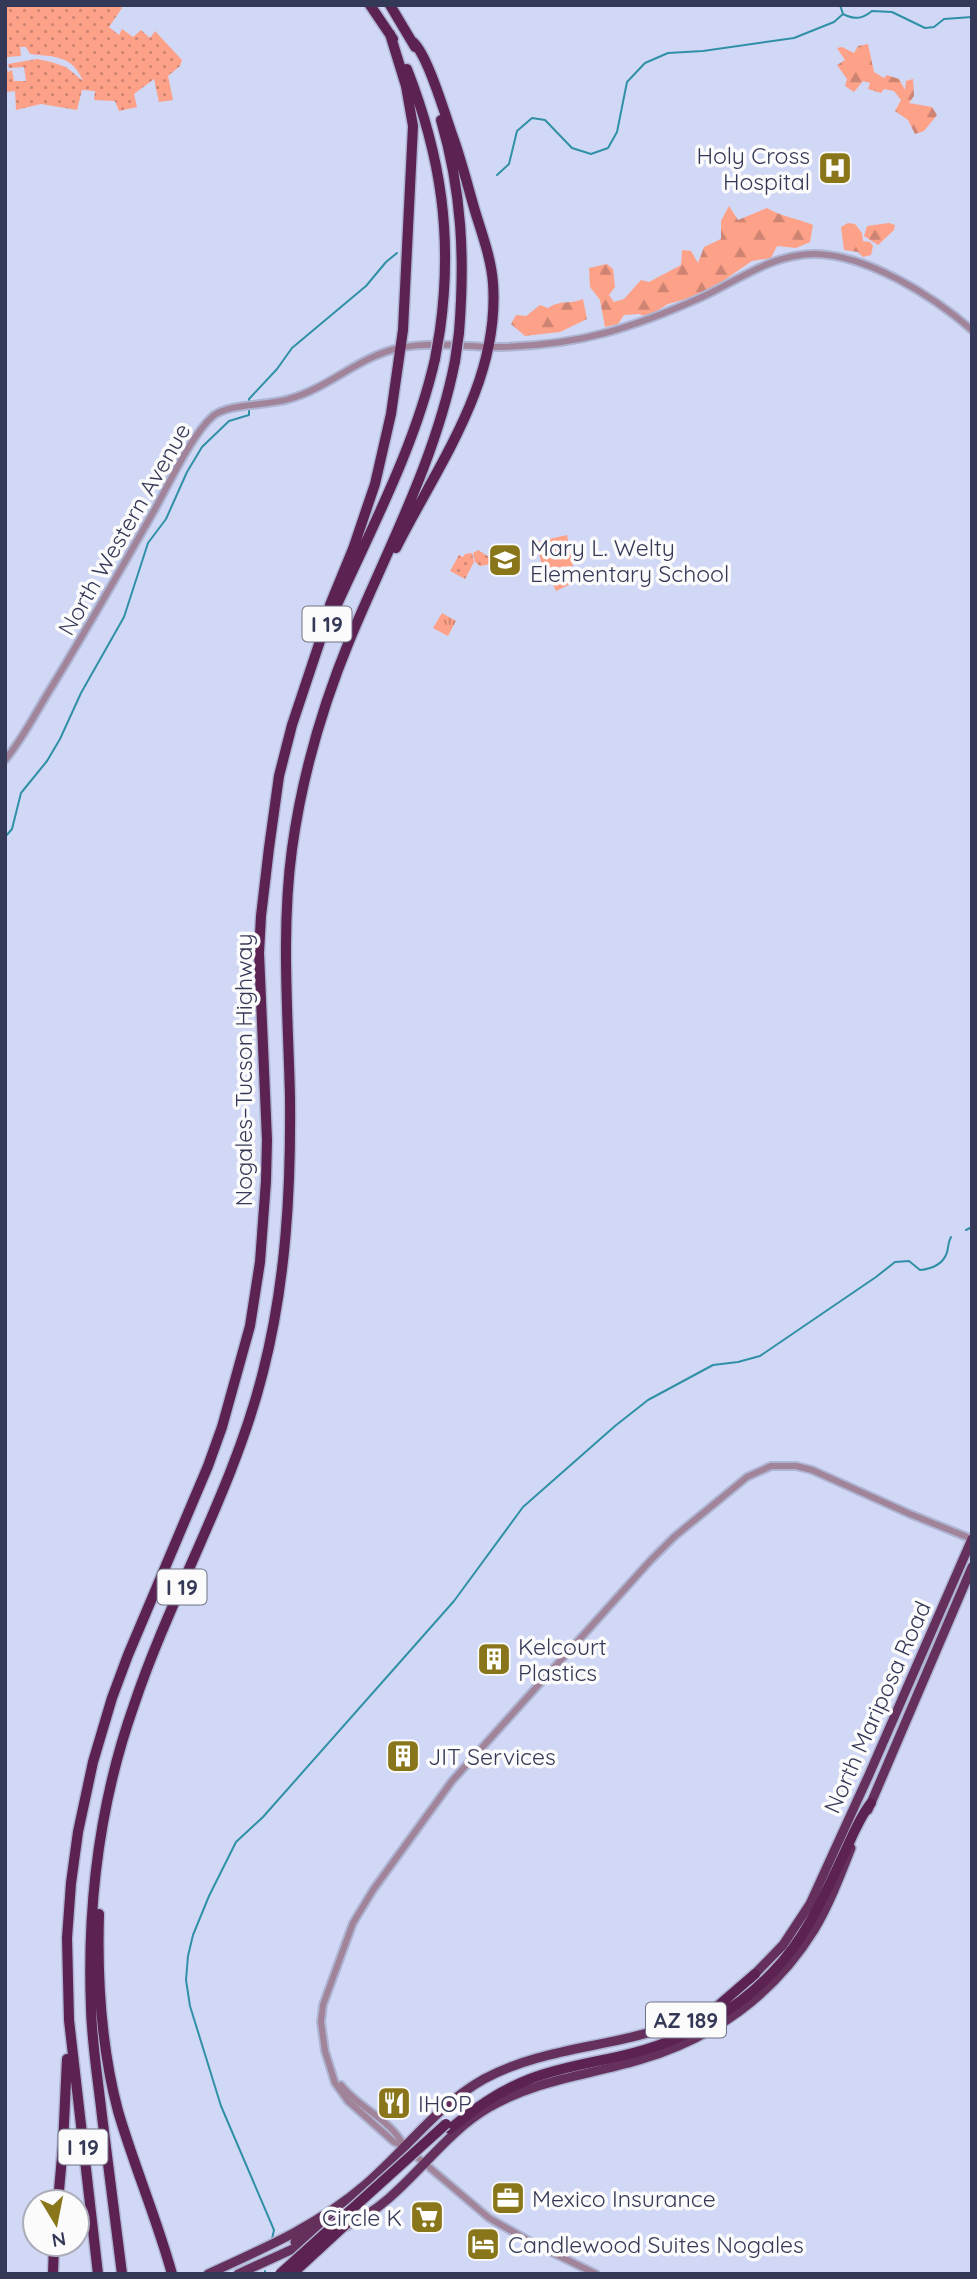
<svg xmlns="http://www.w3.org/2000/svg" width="977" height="2279" viewBox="0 0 977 2279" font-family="Quicksand,sans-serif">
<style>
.grass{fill:url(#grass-dots)}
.forest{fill:url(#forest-firs)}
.park{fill:url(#park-tufts)}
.garden{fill:#fda188}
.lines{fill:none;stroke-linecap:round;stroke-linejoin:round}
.stream{stroke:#3090a6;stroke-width:2}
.tertiary-casing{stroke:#aeb5d3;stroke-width:10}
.trunk-casing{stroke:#aeb5d3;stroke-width:12}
.motorway-casing{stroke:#aeb5d3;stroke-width:13}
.tertiary{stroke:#a2849a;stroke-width:6}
.trunk{stroke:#66305c;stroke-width:9}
.motorway{stroke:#5c2252;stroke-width:10}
.motorway-bridge-casing{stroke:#aeb5d3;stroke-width:13;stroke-linecap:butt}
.motorway-bridge{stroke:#5c2252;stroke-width:10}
.labels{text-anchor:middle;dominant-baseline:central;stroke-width:7;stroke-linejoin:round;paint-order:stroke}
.shield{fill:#fbfbfb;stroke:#707388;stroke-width:2}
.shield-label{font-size:21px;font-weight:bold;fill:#343957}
.poi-label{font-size:23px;fill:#343957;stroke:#fbfbfb;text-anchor:start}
.street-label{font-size:23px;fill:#343957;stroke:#fbfbfb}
</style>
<defs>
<pattern id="grass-dots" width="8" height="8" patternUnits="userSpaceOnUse" patternTransform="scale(1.75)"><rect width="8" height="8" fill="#fda188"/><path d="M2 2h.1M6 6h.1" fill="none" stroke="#ce8472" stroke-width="1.8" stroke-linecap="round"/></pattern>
<pattern id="forest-firs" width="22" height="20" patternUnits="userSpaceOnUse" patternTransform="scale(1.75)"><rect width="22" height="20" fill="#fda188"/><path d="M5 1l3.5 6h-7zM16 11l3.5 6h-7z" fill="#ce8472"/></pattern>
<pattern id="park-tufts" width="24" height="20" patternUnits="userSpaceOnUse" patternTransform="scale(1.75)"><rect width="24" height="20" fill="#fda188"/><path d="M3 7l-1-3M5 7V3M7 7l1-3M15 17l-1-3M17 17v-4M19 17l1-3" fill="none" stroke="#ce8472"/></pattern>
</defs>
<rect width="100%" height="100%" fill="#d1d8f6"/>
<!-- grass -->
<path class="grass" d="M 5,5 L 120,5 L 122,8 L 109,27 L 119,35 L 122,29 L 133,37 L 141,30 L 150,38 L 155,31 L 182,60 L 180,66 L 168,76 L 173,100 L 159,102 L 154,79 L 134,94 L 137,107 L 119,111 L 115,101 L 94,100 L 95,91 L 82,90 L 77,110 L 41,104 L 16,110 L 15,91 L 5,92 L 5,63 L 8,72 L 12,70 L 14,81 L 26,81 L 24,67 L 9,68 L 8,64 L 37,59 L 51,62 L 66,67 L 83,81 C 72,55 55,57 30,54 L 26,47 L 20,47 L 21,56 L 6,57 Z
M 478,550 L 494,560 L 492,564 L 480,566 L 475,562 L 473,553 Z
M 472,553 L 474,562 L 465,579 L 450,571 L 459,555 L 463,557 L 465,554 Z"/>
<!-- forest -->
<path class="forest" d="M 868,44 L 874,72 L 884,78 L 887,75 L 899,79 L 905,90 L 906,81 L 913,79 L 914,96 L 909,103 L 932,107 L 937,115 L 924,131 L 915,134 L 908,120 L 895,111 L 901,100 L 894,91 L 884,89 L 881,93 L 868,89 L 870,83 L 863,81 L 854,92 L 845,86 L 847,79 L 837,65 L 845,60 L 837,48 L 842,47 L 854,53 L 858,46 Z
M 729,206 L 738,220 L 767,208 C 782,217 797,218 813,225 L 810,242 L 796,248 L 777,246 L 771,258 L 752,261 L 720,283 L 693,297 L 668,304 L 647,317 L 639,314 L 624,315 L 618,324 L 605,327 L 600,300 L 590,287 L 589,268 L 607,264 L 613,269 L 615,287 L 609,295 L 614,302 L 624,299 L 641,280 L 649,282 L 681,265 L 682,250 L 691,251 L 698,263 L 704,247 L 721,239 L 721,221 Z
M 848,223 L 855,224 L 862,233 L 863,241 L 870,242 L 873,246 L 871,255 L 863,257 L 858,252 L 844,250 L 841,227 Z
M 889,223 L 895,225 L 894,230 L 878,245 L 864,236 L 867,226 Z
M 583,299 L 587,319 L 560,332 L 525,336 L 511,324 L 516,315 L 526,316 L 540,305 L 548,308 C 562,299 568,305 583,299 Z"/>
<!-- park -->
<path class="park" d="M 442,613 L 456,621 L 448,636 L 433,628 Z"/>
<!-- garden -->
<path class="garden" d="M 567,535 L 573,566 L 543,569 L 536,542 Z
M 567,568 L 573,583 L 556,591 L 549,576 Z"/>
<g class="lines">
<!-- stream -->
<path class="stream" d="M 843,14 C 855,20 862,19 872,11 L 892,12 L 925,28 L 934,27 L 944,19 L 972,17
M 497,175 L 509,164 L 517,131 L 532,118 L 545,120 L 572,148 L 591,154 L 608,148 L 617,132 L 627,82 L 645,63 L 668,53 L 703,51 L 794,38 L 834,22 L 843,14 L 840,5
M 249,403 L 249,399 L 277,369 L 292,348 L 366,286 L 386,262 L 397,253
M 5,837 L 12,829 L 21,793 L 47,761 L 60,739 L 81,693 L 124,617 L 148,543 L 166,519 L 187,472 L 202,447 L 229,421 L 249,415 L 249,408
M 966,1230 L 972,1227
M 272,2239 L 274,2230 L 221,2106 L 190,2006 L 186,1980 L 188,1956 L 193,1935 L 209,1896 L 236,1842 L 263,1817 L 454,1601 L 523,1507 L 615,1426 L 648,1400 L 713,1365 L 738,1362 L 760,1356 L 876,1277 L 895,1262 L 909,1261 L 920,1270 C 930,1269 941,1266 946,1255 C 949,1249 947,1244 951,1237
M 265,2274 L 265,2271"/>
<!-- tertiary casing -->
<g class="tertiary-casing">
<path id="tertiary" d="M 5,760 C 23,739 36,712 51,688 C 87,629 121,569 155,509 C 169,484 192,434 213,416 C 229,403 267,406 289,399 C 329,388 358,357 399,348 C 429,342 460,346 490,347 C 528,347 568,343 605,333 C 638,324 671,311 702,297 C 739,280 772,254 815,254 C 868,255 933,296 972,330
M 341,2085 C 359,2108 391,2120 404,2146 L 489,2218 L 533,2243 L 596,2274
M 404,2146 L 394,2142 L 348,2101 L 335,2083 L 325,2051 L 321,2022 L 323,2005 L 353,1923 L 373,1890 L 452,1781 L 650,1561 L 674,1537 L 747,1477 L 771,1466 L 796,1466 L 812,1470 L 910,1514 L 972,1539"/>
</g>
<!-- trunk casing -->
<g class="trunk-casing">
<path id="trunk" d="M 868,1810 L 972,1567
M 750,1979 L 783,1945 L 810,1904 L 868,1777 L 972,1539
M 346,2226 C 405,2200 434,2140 488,2108 C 538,2079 585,2076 639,2060 C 712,2039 774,1995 814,1930 C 829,1905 840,1876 851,1848
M 295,2242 L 338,2218
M 208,2274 C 263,2249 320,2224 365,2185 C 406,2150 436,2106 484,2079 C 552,2042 633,2049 701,2012
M 238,2274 L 317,2238"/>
</g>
<!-- motorway casing -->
<g class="motorway-casing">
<path id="motorway" d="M 370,5 L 393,39
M 390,5 L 415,47
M 407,69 C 441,156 453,236 440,330
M 441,120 C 462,192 465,258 459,333
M 396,548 C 439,463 500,382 493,283 C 491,258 482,234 475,211 C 468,187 462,163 454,140 C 446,118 428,55 413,42
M 330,605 L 353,549 L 375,484 L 391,414 L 403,330 L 413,126 L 406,86 L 390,34
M 99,1914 C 97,1980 101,2047 118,2111 C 134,2166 157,2219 172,2274
M 683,2028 L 711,2012 L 755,1974
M 450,2129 C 475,2108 499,2091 530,2079 C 563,2066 599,2062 633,2053 C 685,2040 736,2011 773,1972 C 806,1938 824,1896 844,1854 C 852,1837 859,1818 871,1803
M 58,2202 L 63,2145 L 67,2059
M 53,2274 L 54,2244
M 98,2274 L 69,2020 L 67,1938 L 71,1883 L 78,1832 L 93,1762 L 112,1698 L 128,1655 L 208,1466 L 222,1427 L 250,1326 L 260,1262 L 266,1181 L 267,1140 L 259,953 L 261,916 L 269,848 L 279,776 L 292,725 L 325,626 L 334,611 C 371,529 415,447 435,359
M 122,2274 C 115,2221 109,2169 102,2116 C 98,2080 92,2044 91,2008 C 87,1906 100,1801 134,1705 C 172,1592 234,1488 263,1372 C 286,1282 291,1190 290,1097 C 288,1014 281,931 292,849 C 302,776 322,707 350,639 C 388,548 436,459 455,361"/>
</g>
<!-- tertiary -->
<use href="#tertiary" class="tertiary"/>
<!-- trunk -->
<use href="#trunk" class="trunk"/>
<!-- motorway -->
<use href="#motorway" class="motorway"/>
<!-- motorway-bridge casing -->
<g class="motorway-bridge-casing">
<path id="motorway-bridge" d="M 435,359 L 440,330
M 455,361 L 459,333
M 280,2274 L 446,2124
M 292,2274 L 356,2215"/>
</g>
<!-- motorway-bridge -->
<use href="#motorway-bridge" class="motorway-bridge"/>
</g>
<!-- icons -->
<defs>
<g id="hospital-square" transform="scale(1.75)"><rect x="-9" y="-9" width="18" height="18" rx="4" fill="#8a761a" stroke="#fbfbfb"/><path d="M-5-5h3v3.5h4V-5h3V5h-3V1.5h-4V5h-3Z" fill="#fff"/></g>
<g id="school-square" transform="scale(1.75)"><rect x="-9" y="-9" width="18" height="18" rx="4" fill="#8a761a" stroke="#fbfbfb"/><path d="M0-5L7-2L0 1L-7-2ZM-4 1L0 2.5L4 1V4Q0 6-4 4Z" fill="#fff"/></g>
<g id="building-square" transform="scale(1.75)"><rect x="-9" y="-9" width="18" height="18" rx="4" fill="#8a761a" stroke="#fbfbfb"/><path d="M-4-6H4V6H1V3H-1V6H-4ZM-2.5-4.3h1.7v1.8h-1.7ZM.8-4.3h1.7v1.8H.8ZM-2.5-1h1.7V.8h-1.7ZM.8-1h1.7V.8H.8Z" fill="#fff"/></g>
<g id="restaurant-square" transform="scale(1.75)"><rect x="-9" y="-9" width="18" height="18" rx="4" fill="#8a761a" stroke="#fbfbfb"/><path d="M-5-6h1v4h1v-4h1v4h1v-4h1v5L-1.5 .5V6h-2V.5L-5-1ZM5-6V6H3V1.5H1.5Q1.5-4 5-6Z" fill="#fff"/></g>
<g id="office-square" transform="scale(1.75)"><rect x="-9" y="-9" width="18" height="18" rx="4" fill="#8a761a" stroke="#fbfbfb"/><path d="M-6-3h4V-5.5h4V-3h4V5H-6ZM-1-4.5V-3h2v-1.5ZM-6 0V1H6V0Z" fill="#fff"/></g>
<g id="supermarket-square" transform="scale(1.75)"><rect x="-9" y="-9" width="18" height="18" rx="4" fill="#8a761a" stroke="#fbfbfb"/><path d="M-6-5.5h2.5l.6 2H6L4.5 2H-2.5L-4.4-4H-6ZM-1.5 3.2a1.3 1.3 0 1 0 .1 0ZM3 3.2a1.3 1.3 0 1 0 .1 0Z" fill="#fff"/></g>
<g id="hotel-square" transform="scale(1.75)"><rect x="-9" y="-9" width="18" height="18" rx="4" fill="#8a761a" stroke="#fbfbfb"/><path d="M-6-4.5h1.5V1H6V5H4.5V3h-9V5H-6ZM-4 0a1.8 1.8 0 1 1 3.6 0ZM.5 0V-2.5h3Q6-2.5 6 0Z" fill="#fff"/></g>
</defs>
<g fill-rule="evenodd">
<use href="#hospital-square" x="835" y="168"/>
<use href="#school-square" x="505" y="560"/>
<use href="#building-square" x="494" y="1659"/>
<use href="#building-square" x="403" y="1756"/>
<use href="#restaurant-square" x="394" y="2103"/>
<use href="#office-square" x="508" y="2198"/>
<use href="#supermarket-square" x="427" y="2217"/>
<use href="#hotel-square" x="483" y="2244"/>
</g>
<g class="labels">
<!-- shield labels -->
<g class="shield">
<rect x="302.5" y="606.5" width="49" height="35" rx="5"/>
<rect x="157.5" y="1569.5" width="49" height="35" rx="5"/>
<rect x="646" y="2002.5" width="80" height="35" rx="5"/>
<rect x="58.5" y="2129.5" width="49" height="35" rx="5"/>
</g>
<g class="shield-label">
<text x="327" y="624">I 19</text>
<text x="182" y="1587">I 19</text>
<text x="686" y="2020">AZ 189</text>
<text x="83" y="2147">I 19</text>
</g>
<!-- poi labels -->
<g class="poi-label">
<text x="810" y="155" text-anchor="end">Holy Cross<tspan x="810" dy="26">Hospital</tspan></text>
<text x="530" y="547">Mary L. Welty<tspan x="530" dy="26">Elementary School</tspan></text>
<text x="518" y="1646">Kelcourt<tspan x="518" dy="26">Plastics</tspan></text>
<text x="428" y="1756">JIT Services</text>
<text x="418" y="2103">IHOP</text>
<text x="532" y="2198">Mexico Insurance</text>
<text x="402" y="2217" text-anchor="end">Circle K</text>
<text x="508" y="2244">Candlewood Suites Nogales</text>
</g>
<!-- street labels -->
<g class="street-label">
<text transform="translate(124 529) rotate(-60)">North Western Avenue</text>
<text transform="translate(243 1070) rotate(-90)">Nogales–Tucson Highway</text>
<text transform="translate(877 1707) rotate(-66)">North Mariposa Road</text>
</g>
</g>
<!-- border -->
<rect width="977" height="2279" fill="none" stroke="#343957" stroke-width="14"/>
<!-- north arrow -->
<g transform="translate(56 2223) rotate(170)"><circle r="33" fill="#fbfbfb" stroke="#abadb9" stroke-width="2"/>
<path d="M0-5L12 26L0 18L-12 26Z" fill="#8a761a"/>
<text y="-10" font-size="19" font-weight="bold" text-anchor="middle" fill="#343957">N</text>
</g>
</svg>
